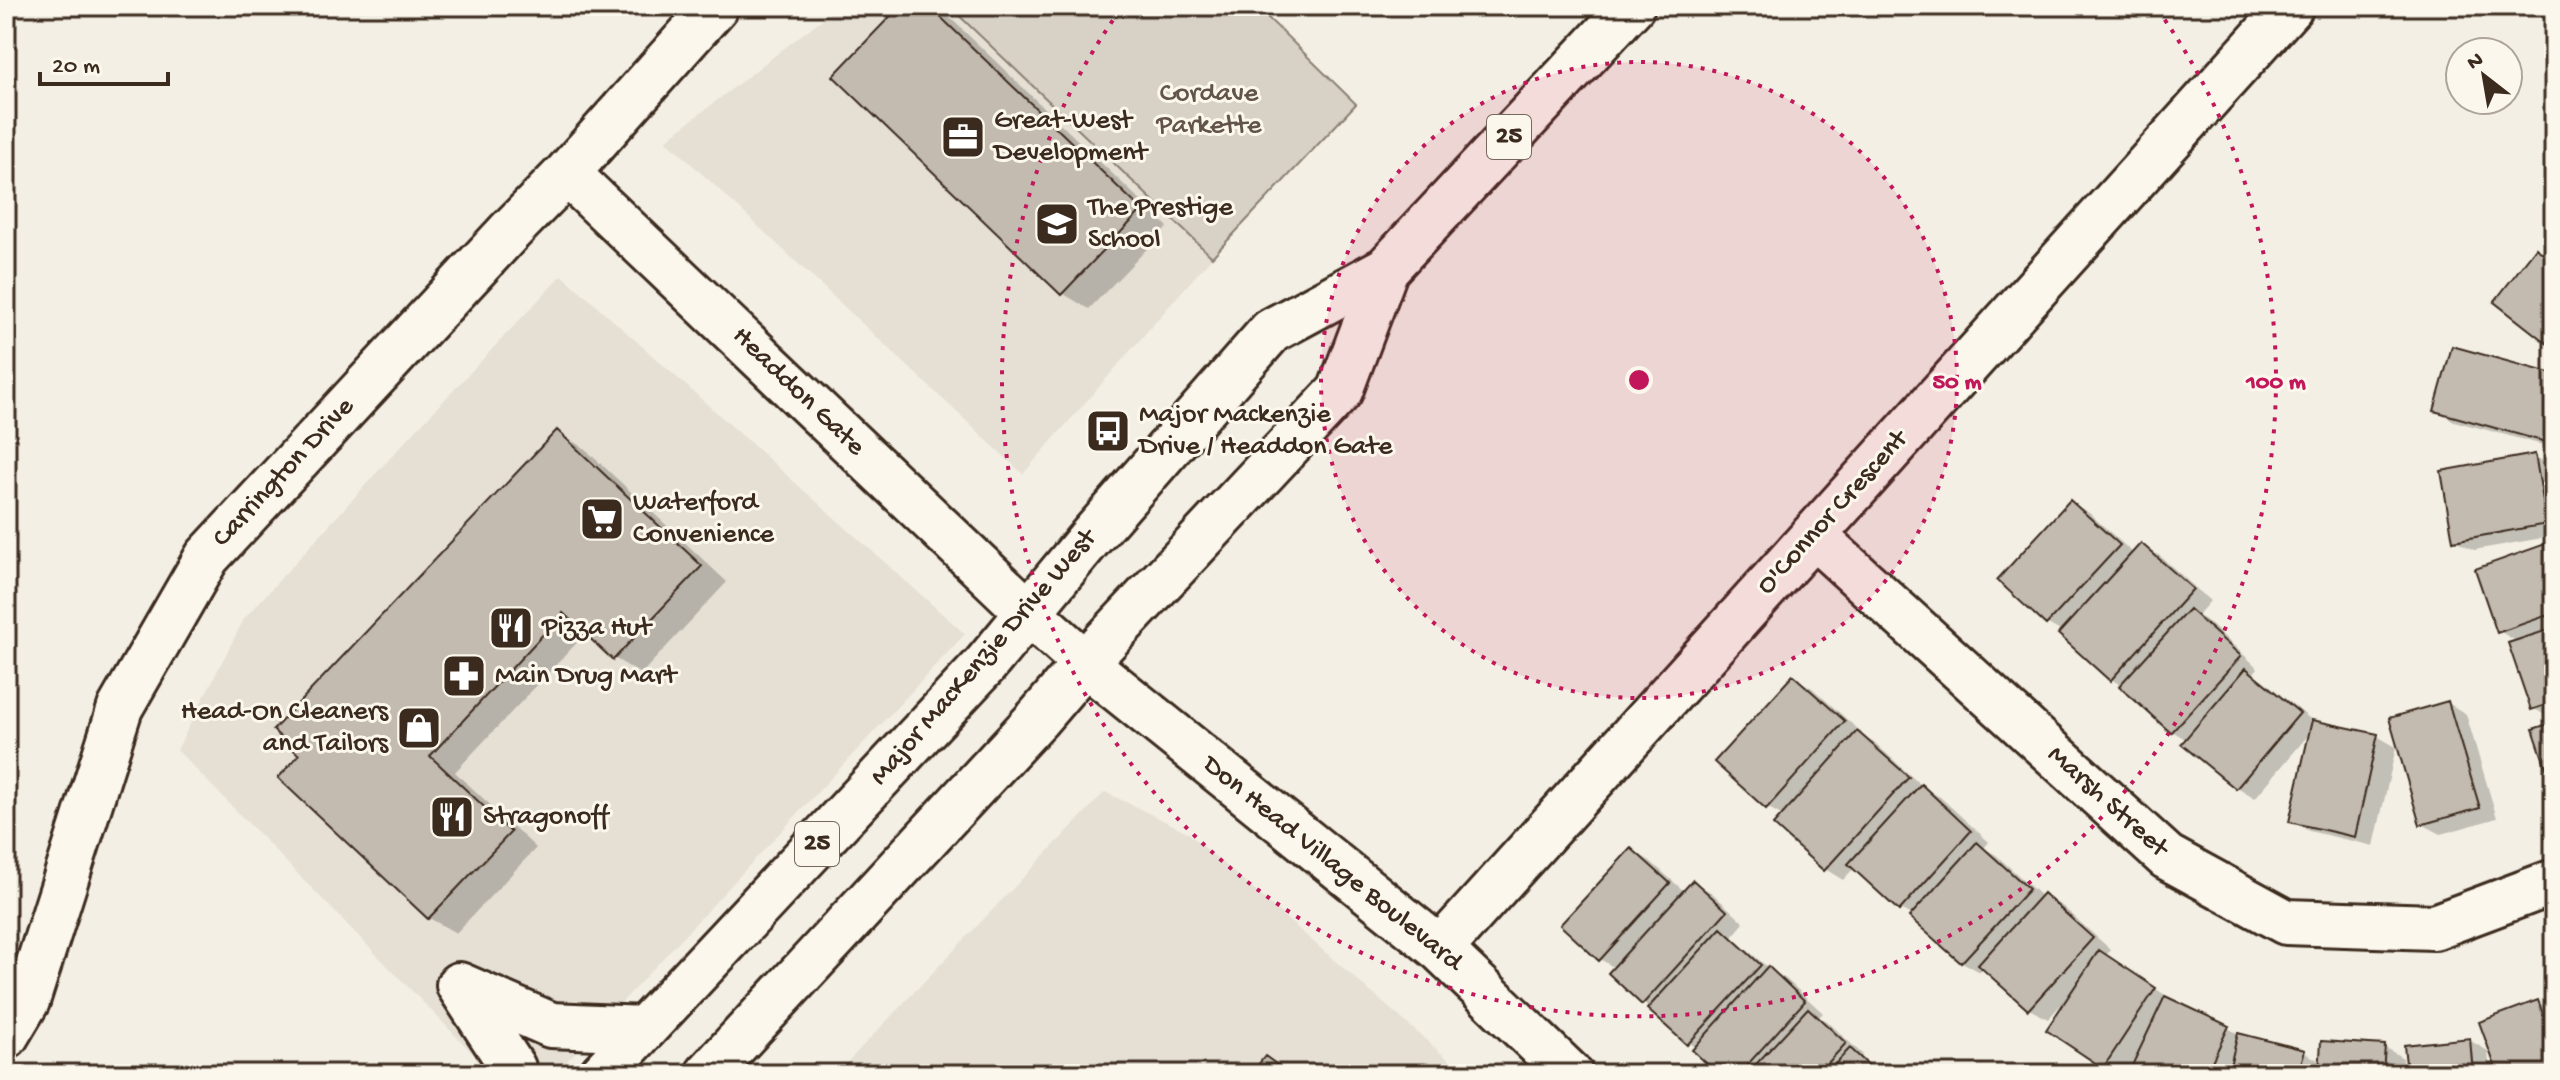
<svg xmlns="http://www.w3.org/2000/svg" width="2560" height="1080" viewBox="0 0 2560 1080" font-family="'Gochi Hand',sans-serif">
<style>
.built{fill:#e5dfd4}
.green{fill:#d8d1c6;stroke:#8a7e72;stroke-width:2}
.shadow{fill:#0003}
.building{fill:#c3bbb0;stroke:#3b2a1e;stroke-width:2}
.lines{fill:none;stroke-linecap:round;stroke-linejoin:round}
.minor-casing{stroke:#3b2a1e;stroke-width:50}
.major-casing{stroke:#3b2a1e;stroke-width:50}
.minor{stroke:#fbf7ec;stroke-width:44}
.major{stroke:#fbf7ec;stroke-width:44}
.ring{fill:none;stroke:#c2185b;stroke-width:4;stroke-dasharray:4 8}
.labels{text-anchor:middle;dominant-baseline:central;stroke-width:6;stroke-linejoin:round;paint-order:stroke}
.shield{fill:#fbf7ec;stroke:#75685c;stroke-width:2}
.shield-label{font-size:26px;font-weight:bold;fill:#3b2a1e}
.park-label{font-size:28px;fill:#625448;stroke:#fbf7ec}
.poi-label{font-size:28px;fill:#3b2a1e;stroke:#fbf7ec;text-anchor:start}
.street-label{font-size:28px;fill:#3b2a1e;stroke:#fbf7ec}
.centre{fill:#c2185b;stroke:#fbf7ec;stroke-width:4}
.ring-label{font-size:24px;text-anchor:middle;font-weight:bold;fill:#c2185b;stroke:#fbf7ec;stroke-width:6;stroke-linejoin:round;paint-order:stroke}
</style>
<rect width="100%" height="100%" fill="#f3efe4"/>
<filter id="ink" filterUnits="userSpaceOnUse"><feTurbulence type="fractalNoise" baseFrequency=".0125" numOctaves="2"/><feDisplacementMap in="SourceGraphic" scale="16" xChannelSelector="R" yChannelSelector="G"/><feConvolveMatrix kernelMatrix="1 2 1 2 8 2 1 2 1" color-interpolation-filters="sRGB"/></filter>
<g filter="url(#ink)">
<!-- built -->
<path class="built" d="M 839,6 L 949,6 L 1212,257 L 1023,474 L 666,140 Z
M 562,275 L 965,634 L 555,1074 L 493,1074 L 177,750 L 244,619 L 401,446 Z
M 1105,792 L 1187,832 L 1465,1074 L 836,1074 Z"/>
<!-- green -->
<path class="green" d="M 949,6 L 1256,6 L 1356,104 L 1212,257 Z"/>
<!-- shadow -->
<path class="shadow" d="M 903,6 L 935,6 L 941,9 L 1168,227 L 1089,309 L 1062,293 Z
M 2453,349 L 2554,376 L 2554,448 L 2454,421 L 2436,410 Z
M 557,432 L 584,448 L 727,582 L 641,674 L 614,658 L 587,632 L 455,772 L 536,848 L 456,933 L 429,918 L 281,778 Z
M 2534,456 L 2553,467 L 2554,536 L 2474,550 L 2455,540 Z
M 2071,502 L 2089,513 L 2134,554 L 2142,545 L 2160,556 L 2210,601 L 2197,616 L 2208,622 L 2258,668 L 2253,674 L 2264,681 L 2314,722 L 2377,736 L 2396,747 L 2374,846 L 2309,831 L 2291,821 L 2311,732 L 2255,798 L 2237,787 L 2187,740 L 2172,731 L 2122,686 L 2111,679 L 2062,632 L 2048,624 L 1999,580 Z
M 2554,543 L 2554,718 L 2552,719 L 2533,708 L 2518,642 L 2499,631 Z
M 1793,677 L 1812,688 L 1862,733 L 1860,735 L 1876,744 L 1925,789 L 1940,797 L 1989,842 L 1984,848 L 1996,855 L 2042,897 L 2043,895 L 2062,906 L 2111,950 L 2105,956 L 2173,1000 L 2243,1036 L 2304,1052 L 2321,1062 L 2384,1047 L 2403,1058 L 2402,1074 L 2131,1074 L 2139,1056 L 2137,1055 L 2124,1074 L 2117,1074 L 2104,1066 L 2066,999 L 2048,1019 L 2029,1009 L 1984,968 L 1980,972 L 1962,962 L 1913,916 L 1900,909 L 1854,868 L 1843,880 L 1825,869 L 1783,816 L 1767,807 Z
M 2448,703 L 2466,714 L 2497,818 L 2441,834 L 2422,824 Z
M 1632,850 L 1650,861 L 1685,892 L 1693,882 L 1712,893 L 1744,923 L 1732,937 L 1772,971 L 1786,979 L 1823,1013 L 1819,1017 L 1827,1021 L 1863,1055 L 1861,1057 L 1882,1074 L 1721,1074 L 1696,1048 L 1643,1003 L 1615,968 L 1600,959 Z
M 2538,1002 L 2554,1012 L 2554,1074 L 2500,1074 Z
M 2469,1040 L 2488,1051 L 2490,1074 L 2409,1074 Z"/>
<!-- building -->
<path class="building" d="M 900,6 L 929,6 L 1142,210 L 1061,295 L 833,76 Z
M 2536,248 L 2554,262 L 2554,349 L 2494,302 Z
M 2452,346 L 2554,374 L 2553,444 L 2434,411 Z
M 557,430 L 702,566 L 613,660 L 563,613 L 430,756 L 511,832 L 428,919 L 278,778 L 299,755 L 273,730 Z
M 2535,454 L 2547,524 L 2453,541 L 2441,471 Z
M 2070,500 L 2120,545 L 2046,625 L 1997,580 Z
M 2554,541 L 2554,613 L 2497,633 L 2475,569 Z
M 2141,543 L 2193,589 L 2110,681 L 2058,634 Z
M 2189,609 L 2241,656 L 2171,733 L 2119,686 Z
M 2554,628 L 2554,702 L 2531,710 L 2508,643 Z
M 2246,668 L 2300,713 L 2236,789 L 2181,744 Z
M 1793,675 L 1845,721 L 1766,809 L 1714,762 Z
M 2448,701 L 2480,808 L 2420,825 L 2389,718 Z
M 2312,720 L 2378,734 L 2355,837 L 2289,822 Z
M 2554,722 L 2554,791 L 2533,729 Z
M 1857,731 L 1909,777 L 1824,871 L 1773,825 Z
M 1921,784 L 1971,831 L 1899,911 L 1848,864 Z
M 1977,842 L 2029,889 L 1961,963 L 1909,917 Z
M 1631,848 L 1670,883 L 1599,961 L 1560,925 Z
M 1693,880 L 1727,911 L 1642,1005 L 1608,973 Z
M 2043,893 L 2093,938 L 2028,1010 L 1978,965 Z
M 1721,928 L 1761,965 L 1687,1045 L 1647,1009 Z
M 2099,950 L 2156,988 L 2103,1068 L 2046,1030 Z
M 1768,966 L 1805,1001 L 1739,1074 L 1718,1074 L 1692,1050 Z
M 2165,996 L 2229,1026 L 2206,1074 L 2128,1074 Z
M 2538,1000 L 2554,1045 L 2554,1074 L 2498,1074 L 2479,1022 Z
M 1808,1008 L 1846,1043 L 1818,1074 L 1747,1074 Z
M 2238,1033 L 2305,1050 L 2298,1074 L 2228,1074 Z
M 2470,1038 L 2473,1074 L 2407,1074 L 2404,1045 Z
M 2321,1041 L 2385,1045 L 2383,1074 L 2319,1074 Z
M 1850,1048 L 1878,1074 L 1826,1074 Z
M 1265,1056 L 1290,1074 L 1251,1074 Z"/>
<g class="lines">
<!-- minor casing -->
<g class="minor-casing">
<path id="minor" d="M 567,173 L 1028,612 L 1085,663 L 1440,949 L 1570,1074
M 1813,535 L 2167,857 L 2286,922 L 2434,927 L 2554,882
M 1440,949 L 2291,6
M 459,985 L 551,1025 L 644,1029
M 459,985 L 513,1068 L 513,1074
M 6,1036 L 27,1001 L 120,708 L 207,557 L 509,232 L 567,173 L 716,6"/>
</g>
<!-- major casing -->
<g class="major-casing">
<path id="major" d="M 602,1074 L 985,665 L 1090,538 L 1271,331 L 1386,269 L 1632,6
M 708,1074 L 1038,718 L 1085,663 L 1340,391 L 1386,269"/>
</g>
<!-- minor -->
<use href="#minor" class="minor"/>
<!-- major -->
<use href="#major" class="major"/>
</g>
</g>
<!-- distance rings -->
<circle cx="1639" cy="380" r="318" fill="#c2185b" fill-opacity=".12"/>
<g class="ring">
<circle cx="1639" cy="380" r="318"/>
<path d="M2158 10A637 637 0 1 1 1120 10"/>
</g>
<!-- icons -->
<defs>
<g id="office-square" transform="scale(2.3)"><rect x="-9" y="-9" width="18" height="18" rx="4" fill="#3b2a1e" stroke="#fbf7ec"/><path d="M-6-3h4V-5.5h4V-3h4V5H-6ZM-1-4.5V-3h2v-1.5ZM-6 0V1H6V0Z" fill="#fff"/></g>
<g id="school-square" transform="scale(2.3)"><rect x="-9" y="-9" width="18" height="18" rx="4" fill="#3b2a1e" stroke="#fbf7ec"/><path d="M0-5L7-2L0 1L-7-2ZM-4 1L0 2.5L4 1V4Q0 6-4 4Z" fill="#fff"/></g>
<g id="bus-square" transform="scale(2.3)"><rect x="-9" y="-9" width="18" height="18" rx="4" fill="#3b2a1e" stroke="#fbf7ec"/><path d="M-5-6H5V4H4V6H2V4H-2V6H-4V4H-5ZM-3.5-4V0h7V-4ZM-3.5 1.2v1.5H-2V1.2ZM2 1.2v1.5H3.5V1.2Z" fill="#fff"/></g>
<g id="supermarket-square" transform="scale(2.3)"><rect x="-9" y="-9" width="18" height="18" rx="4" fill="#3b2a1e" stroke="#fbf7ec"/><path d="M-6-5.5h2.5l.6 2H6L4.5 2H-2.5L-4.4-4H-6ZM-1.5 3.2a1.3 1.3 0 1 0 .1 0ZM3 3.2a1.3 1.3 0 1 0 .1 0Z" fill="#fff"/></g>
<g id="restaurant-square" transform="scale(2.3)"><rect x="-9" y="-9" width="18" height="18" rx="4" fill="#3b2a1e" stroke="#fbf7ec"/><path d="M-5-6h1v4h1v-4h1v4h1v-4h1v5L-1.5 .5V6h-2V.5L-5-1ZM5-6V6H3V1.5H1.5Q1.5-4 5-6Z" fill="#fff"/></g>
<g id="pharmacy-square" transform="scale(2.3)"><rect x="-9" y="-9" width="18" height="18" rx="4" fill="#3b2a1e" stroke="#fbf7ec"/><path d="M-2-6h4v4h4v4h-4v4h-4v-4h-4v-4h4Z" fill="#fff"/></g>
<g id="shop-square" transform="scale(2.3)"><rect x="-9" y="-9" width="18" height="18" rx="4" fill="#3b2a1e" stroke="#fbf7ec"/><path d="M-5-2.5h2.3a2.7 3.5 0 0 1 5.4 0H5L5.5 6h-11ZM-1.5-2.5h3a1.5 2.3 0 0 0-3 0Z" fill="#fff"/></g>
</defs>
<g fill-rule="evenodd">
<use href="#office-square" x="963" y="137"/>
<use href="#school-square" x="1057" y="224"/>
<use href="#bus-square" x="1108" y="431"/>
<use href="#supermarket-square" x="602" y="519"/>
<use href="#restaurant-square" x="511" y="628"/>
<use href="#pharmacy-square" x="464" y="676"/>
<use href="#shop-square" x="419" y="728"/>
<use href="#restaurant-square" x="452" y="817"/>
</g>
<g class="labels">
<!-- shield labels -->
<g class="shield">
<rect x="1487" y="115" width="44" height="44" rx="6"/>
<rect x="795" y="822" width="44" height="44" rx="6"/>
</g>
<g class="shield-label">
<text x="1509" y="137">25</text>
<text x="817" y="844">25</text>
</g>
<!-- park labels -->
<g class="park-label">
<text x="1209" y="94">Cordave<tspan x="1209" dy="32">Parkette</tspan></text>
</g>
<!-- poi labels -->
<g class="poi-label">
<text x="994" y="121">Great-West<tspan x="994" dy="32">Development</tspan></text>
<text x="1088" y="208">The Prestige<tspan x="1088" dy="32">School</tspan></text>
<text x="1139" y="415">Major Mackenzie<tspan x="1139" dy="32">Drive / Headdon Gate</tspan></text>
<text x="633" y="503">Waterford<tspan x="633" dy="32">Convenience</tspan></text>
<text x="542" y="628">Pizza Hut</text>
<text x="495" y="676">Main Drug Mart</text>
<text x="388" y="712" text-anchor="end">Head-On Cleaners<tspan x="388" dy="32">and Tailors</tspan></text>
<text x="483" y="817">Stragonoff</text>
</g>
<!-- street labels -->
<g class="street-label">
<text transform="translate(798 392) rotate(44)">Headdon Gate</text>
<text transform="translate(284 473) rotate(-47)">Carrington Drive</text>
<text transform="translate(1833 513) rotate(-48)">O'Connor Crescent</text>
<text transform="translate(984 658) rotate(-49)">Major MacKenzie Drive West</text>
<text transform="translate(2107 802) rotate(42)">Marsh Street</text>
<text transform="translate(1332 864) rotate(39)">Don Head Village Boulevard</text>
</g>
</g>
<circle cx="1639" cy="380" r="12" class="centre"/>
<g class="ring-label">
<text x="1957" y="388">50 m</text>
<text x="2276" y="388">100 m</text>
</g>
<!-- margin -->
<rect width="2560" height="1080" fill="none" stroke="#fbf7ec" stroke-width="32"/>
<rect x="16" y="16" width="2528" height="1048" fill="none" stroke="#3b2a1e" stroke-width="3" filter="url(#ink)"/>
<!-- north arrow -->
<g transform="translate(2484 76) rotate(329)"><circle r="38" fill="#fbf7ec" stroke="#aea59a" stroke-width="2"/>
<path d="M0-6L14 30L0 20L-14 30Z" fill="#3b2a1e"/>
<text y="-12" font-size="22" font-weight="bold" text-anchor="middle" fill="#3b2a1e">N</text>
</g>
<!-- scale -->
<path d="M40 72v12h128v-12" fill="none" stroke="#3b2a1e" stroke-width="4"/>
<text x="52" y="72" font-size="24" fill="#3b2a1e" stroke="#fbf7ec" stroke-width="6" paint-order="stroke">20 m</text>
</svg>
